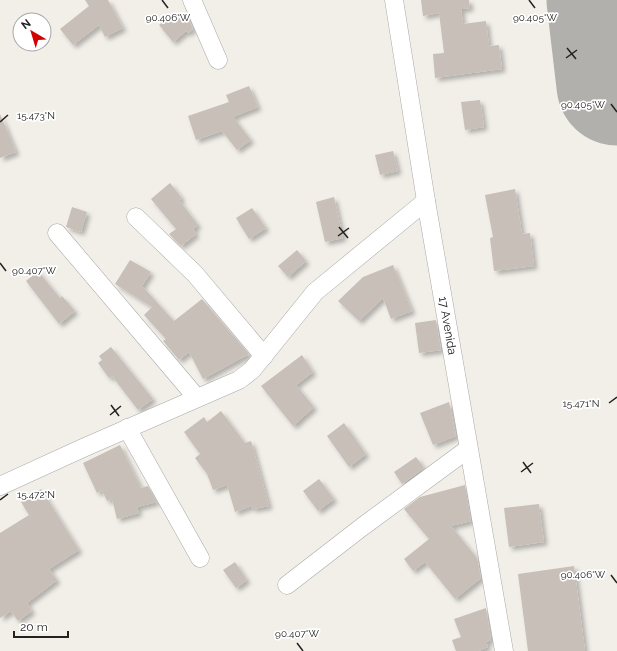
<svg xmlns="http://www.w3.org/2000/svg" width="617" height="651" viewBox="0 0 617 651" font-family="Raleway,sans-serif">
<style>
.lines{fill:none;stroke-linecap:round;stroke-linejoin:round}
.runway{stroke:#b1b0ac;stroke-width:121}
.building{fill:#c7bfb8;filter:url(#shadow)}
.street-casing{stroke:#a9a9a9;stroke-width:19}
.street{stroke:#fff;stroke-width:18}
.ticks{fill:none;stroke:#222;stroke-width:1.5}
.labels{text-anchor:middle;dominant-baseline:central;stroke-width:3.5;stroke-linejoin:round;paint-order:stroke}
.street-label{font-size:12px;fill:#222;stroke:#fff}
.ticks-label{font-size:10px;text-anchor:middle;fill:#222;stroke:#fff;stroke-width:3.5;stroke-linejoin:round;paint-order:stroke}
</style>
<defs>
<filter id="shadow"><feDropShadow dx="3.5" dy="3.5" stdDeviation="2" flood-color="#0004"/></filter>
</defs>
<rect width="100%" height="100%" fill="#f2efe9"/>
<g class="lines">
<!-- runway -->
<path class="runway" d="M 607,0 L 617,85"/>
</g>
<!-- building -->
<path class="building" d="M 85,0 L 108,0 L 123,28 L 105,37 L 99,25 L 73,45 L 60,29 L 89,6 Z
M 421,0 L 469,0 L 470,8 L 461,9 L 463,24 L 486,21 L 489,46 L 499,45 L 502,69 L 435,78 L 433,54 L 444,53 L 439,13 L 423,16 Z
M 186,12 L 193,29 L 188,33 L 186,31 L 173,42 L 159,25 L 170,15 L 175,21 Z
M 249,86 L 258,107 L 233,117 L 251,140 L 237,150 L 222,131 L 196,140 L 188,116 L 229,102 L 226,95 Z
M 480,100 L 484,127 L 465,130 L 461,102 Z
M 0,114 L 16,152 L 0,158 Z
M 393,151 L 398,171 L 380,175 L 375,155 Z
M 170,183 L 182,198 L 179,200 L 198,225 L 193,229 L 196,234 L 181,246 L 169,234 L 176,229 L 151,199 Z
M 515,189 L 522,234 L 530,233 L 534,266 L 494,271 L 490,238 L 493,237 L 485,195 Z
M 334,197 L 343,238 L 325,242 L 316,202 Z
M 72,207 L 87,212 L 81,232 L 66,227 Z
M 252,208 L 266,228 L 249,239 L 236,218 Z
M 297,250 L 306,261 L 288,277 L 278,266 Z
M 130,260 L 151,272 L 142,286 L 174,321 L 202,299 L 249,354 L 203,379 L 189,352 L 179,360 L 163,341 L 166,339 L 144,315 L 152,307 L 115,284 Z
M 393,265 L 412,311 L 391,319 L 383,298 L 359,321 L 338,301 L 363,277 Z
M 38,271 L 60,298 L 62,296 L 75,311 L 59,324 L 26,281 Z
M 436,320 L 441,350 L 419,353 L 415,323 Z
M 111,347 L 153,399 L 138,410 L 112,376 L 109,378 L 98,363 L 102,360 L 99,356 Z
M 302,355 L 313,372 L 296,385 L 314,407 L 293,426 L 261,386 Z
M 449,402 L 456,436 L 433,445 L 420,413 Z
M 221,411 L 245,443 L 251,441 L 269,506 L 253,509 L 252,506 L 235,512 L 227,485 L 213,490 L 207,474 L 195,458 L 200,454 L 184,432 L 204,417 L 207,422 Z
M 344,423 L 366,454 L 349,467 L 327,436 Z
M 120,445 L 141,488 L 148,486 L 157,502 L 137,507 L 139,513 L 117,519 L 112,499 L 107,501 L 102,490 L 97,493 L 83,463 Z
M 416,457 L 424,468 L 402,484 L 394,472 Z
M 319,479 L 334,499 L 318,511 L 303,491 Z
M 465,485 L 471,521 L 451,526 L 477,558 L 481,578 L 455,599 L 425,562 L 413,571 L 404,559 L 429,539 L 404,509 L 420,497 Z
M 41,489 L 79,550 L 49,569 L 57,580 L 27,603 L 32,611 L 18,621 L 11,611 L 0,618 L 0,533 L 29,515 L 21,502 Z
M 539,504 L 544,542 L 509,547 L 504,508 Z
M 235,562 L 247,580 L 236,588 L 223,570 Z
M 574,566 L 585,651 L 528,651 L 518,574 Z
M 486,608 L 491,640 L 486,642 L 488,647 L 478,651 L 456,651 L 452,640 L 461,637 L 454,619 Z"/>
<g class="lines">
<!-- street casing -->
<g class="street-casing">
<g id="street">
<path d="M 192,0 L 218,60"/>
<path id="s1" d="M 394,0 L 426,201 L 504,651"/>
<path d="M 136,217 L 195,274 L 264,356"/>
<path d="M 57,233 L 197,398"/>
<path d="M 127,428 L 200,558"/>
<path d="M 0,486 L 83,448 L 239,380 L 252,370 L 315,292 L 426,201"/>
<path d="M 287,585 L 362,527 L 468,449"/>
</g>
</g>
<!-- street -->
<use href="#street" class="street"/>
</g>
<!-- ticks -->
<path class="ticks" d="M 162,0 L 168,8M 529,0 L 535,8M 567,48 L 576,59M 566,58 L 577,50M 611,104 L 617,112M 0,122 L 8,115M 339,227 L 348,238M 338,236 L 349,228M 0,263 L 6,271M 609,403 L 617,397M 111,405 L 119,416M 110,415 L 121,406M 523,462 L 531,473M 521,472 L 533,463M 0,500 L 8,494M 611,575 L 617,583M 297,643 L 303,651"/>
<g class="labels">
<!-- street labels -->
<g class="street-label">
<text stroke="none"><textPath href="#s1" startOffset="330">17 Avenida</textPath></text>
</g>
</g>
<g class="ticks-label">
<text x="535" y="21">90.405°W</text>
<text x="168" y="21">90.406°W</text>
<text x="583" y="108">90.405°W</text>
<text x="36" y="119">15.473°N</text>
<text x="34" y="274">90.407°W</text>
<text x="581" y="407">15.471°N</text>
<text x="36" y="498">15.472°N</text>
<text x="583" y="578">90.406°W</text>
<text x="297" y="637">90.407°W</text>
</g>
<!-- north arrow -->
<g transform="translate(32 32) rotate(322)"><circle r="19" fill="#ffffff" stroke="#a7a7a7"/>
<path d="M0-3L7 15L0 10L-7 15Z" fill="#d40000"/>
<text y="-6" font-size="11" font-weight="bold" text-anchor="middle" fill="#222222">N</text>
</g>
<!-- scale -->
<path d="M14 631v6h54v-6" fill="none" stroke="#222222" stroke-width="2"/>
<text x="20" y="631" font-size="12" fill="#222222" stroke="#ffffff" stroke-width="3" paint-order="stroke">20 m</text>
</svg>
